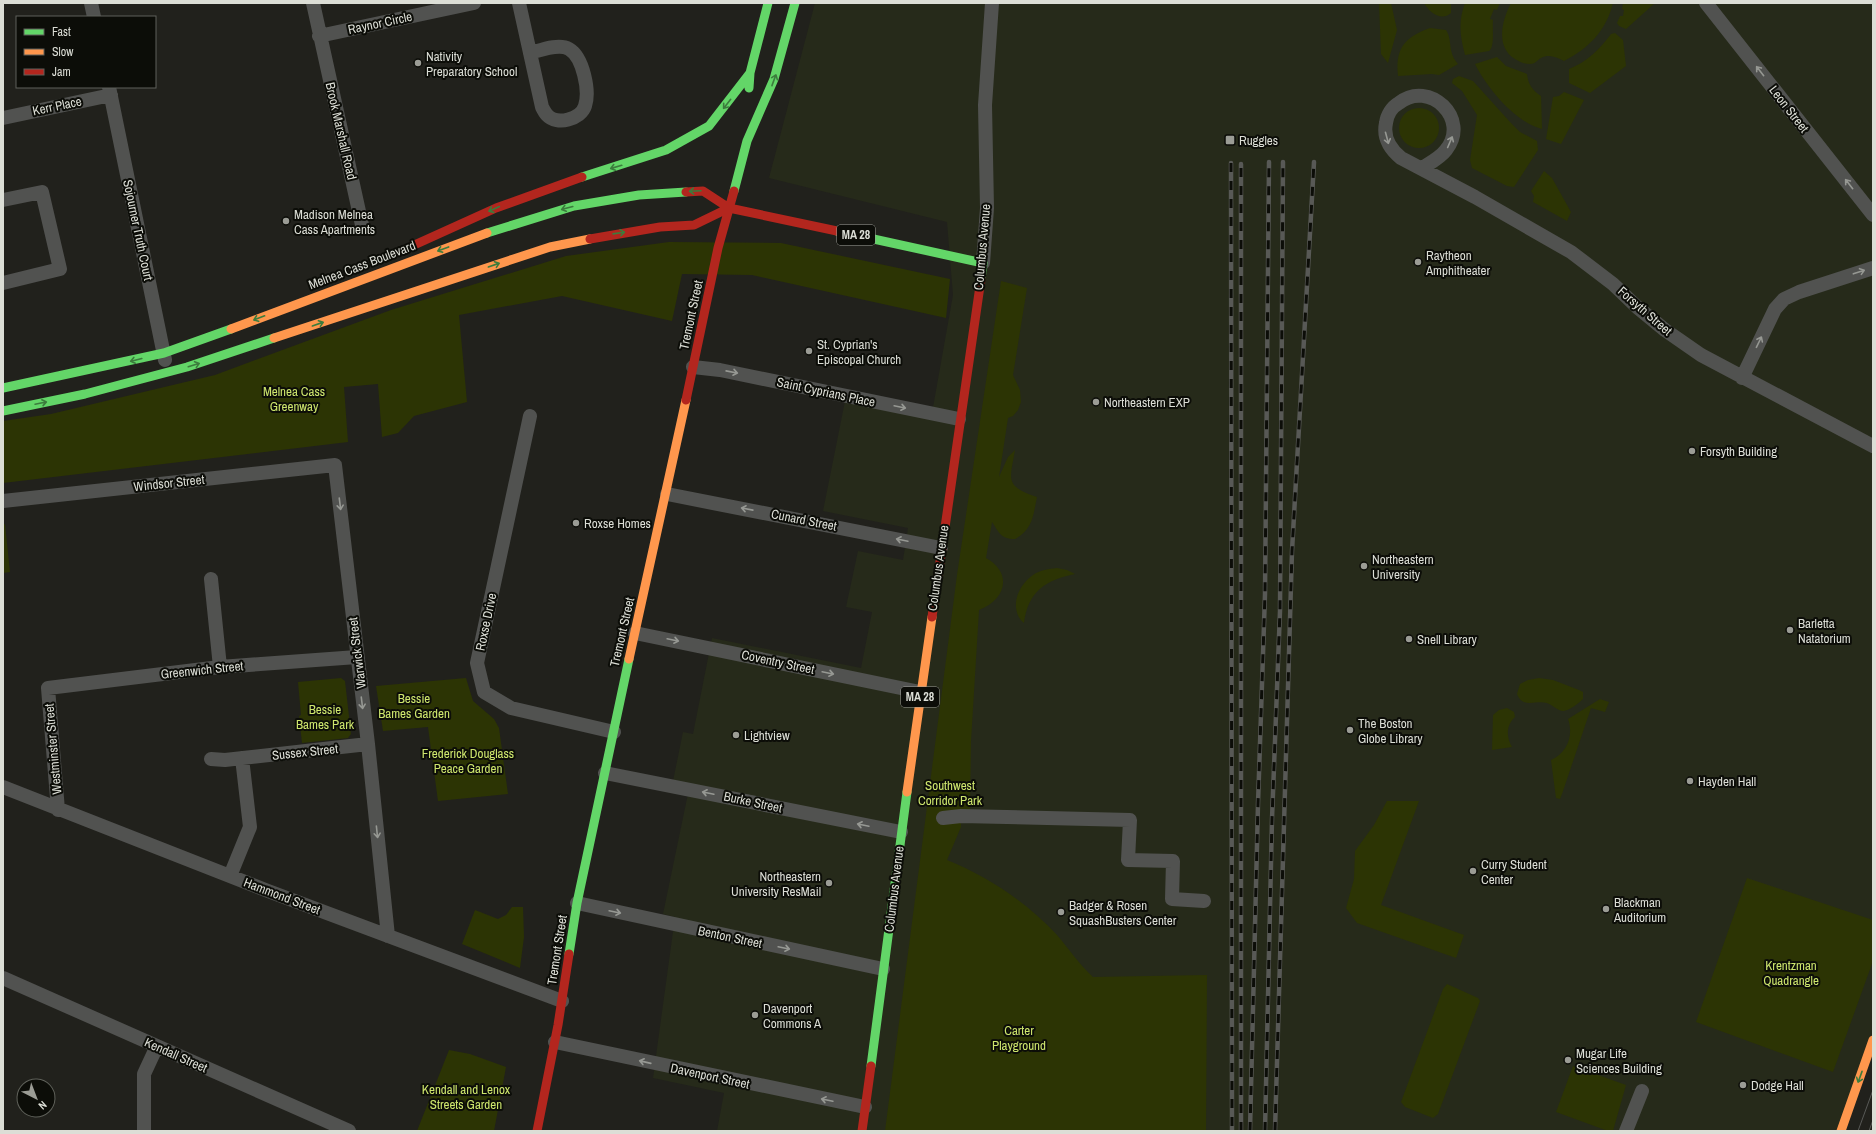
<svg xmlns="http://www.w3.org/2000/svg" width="1876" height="1134" viewBox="0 0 1876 1134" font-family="'Archivo Narrow',sans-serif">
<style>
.built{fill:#262a1a}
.green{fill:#2c3404}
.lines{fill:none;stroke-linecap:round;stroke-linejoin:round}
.street{stroke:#515250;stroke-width:14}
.fast{stroke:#63d668;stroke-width:9}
.slow{stroke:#ff974d;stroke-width:9}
.jam{stroke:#b3261e;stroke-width:9}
.tram{stroke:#585956;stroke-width:1}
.rail-casing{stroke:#585956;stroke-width:4.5}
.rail{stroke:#0c0d08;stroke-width:3;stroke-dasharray:9;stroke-linecap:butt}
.oneway{stroke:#969893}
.oneway2{stroke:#3c7c3d}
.poi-dot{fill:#9b9c95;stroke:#0c0d08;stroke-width:1.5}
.labels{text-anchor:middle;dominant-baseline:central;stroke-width:4;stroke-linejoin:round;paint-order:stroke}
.shield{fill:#0c0d08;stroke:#9e9f98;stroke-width:1}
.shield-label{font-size:12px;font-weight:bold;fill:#dcded6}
.street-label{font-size:13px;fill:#dcded6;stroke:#0c0d08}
.poi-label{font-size:13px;fill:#dcded6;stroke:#0c0d08;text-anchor:start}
.park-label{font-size:13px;fill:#cee66d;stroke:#0c0d08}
</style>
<rect width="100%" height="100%" fill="#21211c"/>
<!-- built -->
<path class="built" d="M 815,3 L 1873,3 L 1873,1040 L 1841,1131 L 717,1131 L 724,1093 L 653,1078 L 675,917 L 663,914 L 690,784 L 673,781 L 683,732 L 693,734 L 712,638 L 861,668 L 872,612 L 846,607 L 858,551 L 903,560 L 908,528 L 823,511 L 846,396 L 932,413 L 953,295 L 947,222 L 769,178 Z"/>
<!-- green -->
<path class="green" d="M 1379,3 L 1391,3 L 1397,30 L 1388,63 L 1381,54 Z
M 1424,3 L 1451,3 L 1451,13 C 1441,22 1429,12 1424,3 Z
M 1465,3 L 1500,3 L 1497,10 L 1494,9 L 1490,19 L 1493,20 C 1492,28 1495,47 1489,51 L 1465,55 C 1460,36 1458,22 1465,3 Z
M 1511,3 L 1613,3 C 1606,31 1589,48 1564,61 C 1556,57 1549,54 1541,58 C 1536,61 1535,64 1530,64 C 1524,64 1520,62 1515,59 C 1495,47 1502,20 1511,3 Z
M 1623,3 L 1655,3 L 1626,29 L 1619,26 L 1617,23 L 1620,16 L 1623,16 L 1624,10 L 1622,9 Z
M 1430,28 L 1446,30 C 1453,41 1447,51 1458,64 L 1439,75 L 1432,74 L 1398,76 C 1395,48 1405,37 1430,28 Z
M 1615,33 L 1623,40 L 1626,66 L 1590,93 L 1569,83 L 1569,69 C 1587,62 1600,49 1611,34 Z
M 1497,57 L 1506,66 L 1527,74 C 1528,84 1532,90 1541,96 L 1542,129 C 1515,122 1487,88 1475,64 Z
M 1459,76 L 1473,81 L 1510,122 L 1520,132 L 1537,141 L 1538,150 L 1514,187 L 1507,186 L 1472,168 L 1470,160 L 1477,115 L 1462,91 L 1452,83 L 1453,79 Z
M 1564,92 L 1584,100 L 1561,144 L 1546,139 L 1553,97 L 1559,96 Z
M1399 128a20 20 0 1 1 40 0a20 20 0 1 1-40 0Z
M 1544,171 L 1552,178 L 1571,212 L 1567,221 L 1533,202 L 1534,196 L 1531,191 Z
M 669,242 L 781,243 L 950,279 L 946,318 L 752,275 L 682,274 L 672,321 L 562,296 L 459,315 L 467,402 L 414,416 L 398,433 L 382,437 L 378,384 L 344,387 L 348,442 L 3,483 L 3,421 L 51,414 L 215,375 L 391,310 L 566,256 Z
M 1001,281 L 1027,288 L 1013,375 L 1020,390 L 1021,402 L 1018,410 L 1013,416 L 1008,418 L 999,477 L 1008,457 L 1015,450 C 1010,480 1004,486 1037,497 C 1033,516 1033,529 1015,539 C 1000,539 999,532 992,522 L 986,558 C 1013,573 1006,600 979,610 L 971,741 L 970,810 L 961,810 L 961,827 L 947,860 C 989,877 1026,902 1057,935 C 1069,949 1079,964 1093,977 L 1207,975 L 1206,1131 L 885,1131 L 957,575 Z
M 5,524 L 10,572 L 3,573 L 3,525 Z
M 1057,568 L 1067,570 L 1075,574 C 1046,580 1028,591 1024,623 C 1008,609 1018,585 1033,575 C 1040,570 1049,569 1057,568 Z
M 341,678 L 345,681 L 351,734 L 348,738 L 302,743 L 299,716 L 301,715 L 298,682 Z
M 466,678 L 473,701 L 494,719 L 499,728 L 508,794 L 438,801 L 428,727 L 383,731 L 376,686 Z
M 1539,678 L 1553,680 L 1579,690 L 1583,692 L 1583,699 C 1579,703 1570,710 1564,711 C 1559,712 1553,705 1547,703 C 1535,700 1523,709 1517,694 L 1520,684 L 1528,680 Z
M 1600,699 L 1609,702 L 1605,712 L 1591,708 L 1562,794 L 1560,799 L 1556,798 L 1551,760 C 1567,753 1574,736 1568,719 Z
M 1507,708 L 1514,712 L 1515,717 C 1506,725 1506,737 1512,747 L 1492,750 L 1493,715 L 1499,710 Z
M 1387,801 L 1419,801 L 1381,905 L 1464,935 L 1456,958 L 1357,923 L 1346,908 L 1354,879 L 1355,851 L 1374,825 Z
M 1747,878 L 1873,920 L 1873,961 L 1833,1072 L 1696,1022 Z
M 512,907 L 523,907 L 524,937 L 520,968 L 462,944 L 475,910 L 498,919 L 506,915 Z
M 1447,984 L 1478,998 L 1480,1001 L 1438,1114 L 1433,1118 L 1405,1107 L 1401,1102 L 1443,989 Z
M 449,1050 L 470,1054 L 506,1067 L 494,1131 L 417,1131 Z
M 1573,1066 L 1626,1085 L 1613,1131 L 1608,1131 L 1556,1112 Z"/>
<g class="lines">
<!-- street -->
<path class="street" d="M 91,3 L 94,17
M 313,3 L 362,225
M 519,3 L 542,107 C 543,109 545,113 547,115 C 557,126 581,119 585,106 C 590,91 583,57 569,49 C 559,43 541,50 530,53
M 1706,3 L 1873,215
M 319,36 L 474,3
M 109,87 L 165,360
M 3,118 L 111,95
M 1422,168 C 1430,163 1440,158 1446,150 C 1471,119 1429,79 1399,103 C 1392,107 1387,115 1386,123 C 1383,137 1390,149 1401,158 L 1475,197 L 1571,252 L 1613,284 L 1637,307 L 1665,330 L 1701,355 L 1873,446
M 3,200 L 42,192 L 60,269 L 3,283
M 983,263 L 987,208 L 985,105 L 992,3
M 693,367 L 720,370 L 959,419
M 1742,378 L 1775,309 L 1784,299 L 1799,292 L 1873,268
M 530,416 L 477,663 L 484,692 L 511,708 L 614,732
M 667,494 L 941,548
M 3,501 L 335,465 L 368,744 L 388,936
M 211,579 L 220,667
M 635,633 L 920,692
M 211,759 L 225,760 L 368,744
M 605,773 L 901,832
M 3,787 L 268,891 L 562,1001
M 58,810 L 48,688 L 220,667 L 357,657
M 943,818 L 961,816 L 1130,820 L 1128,860 L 1173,861 L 1172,899 L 1204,901
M 230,876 L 250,827 L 242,758
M 577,903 L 883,969
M 3,978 L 349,1131
M 555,1042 L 865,1107
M 144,1131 L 144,1074 L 157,1046
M 1626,1131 L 1642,1091"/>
<!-- fast -->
<path class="fast" d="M 749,88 L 750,73 L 768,3
M 582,177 L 666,150 L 709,126 L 750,73
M 734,191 L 747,141 L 774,79 L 795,3
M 837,231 L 983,263 L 981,279
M 487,233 L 574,206 L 639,195 L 686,192
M 3,388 L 164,353 L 231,329
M 3,411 L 85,394 L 187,367 L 274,338
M 569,954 L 577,903 L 629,659
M 871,1066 L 907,792"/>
<!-- slow -->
<path class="slow" d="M 231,329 L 487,233
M 274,338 L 550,247 L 590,239
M 629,659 L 686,400
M 907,792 L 932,617
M 1841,1131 L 1873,1040"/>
<!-- jam -->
<path class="jam" d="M 686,192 L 703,191 L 729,208 L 837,231
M 590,239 L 660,227 L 694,225 L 729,208
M 412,246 L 496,208 L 582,177
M 686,400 L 718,248 L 734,191
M 932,617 L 981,279
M 537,1131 L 558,1025 L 569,954
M 862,1131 L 871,1066"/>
<!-- tram -->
<path class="tram" d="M 1858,1131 L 1873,1090
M 1869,1131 L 1873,1120"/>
<!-- rail casing -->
<g class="rail-casing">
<path id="rail" d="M 1231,163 L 1232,1131
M 1241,1131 L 1241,164
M 1250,1131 L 1258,804 L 1265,594 L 1269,162
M 1265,1131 L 1272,819 L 1280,611 L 1283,162
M 1275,1131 L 1292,551 L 1314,162"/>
</g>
<!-- rail -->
<use href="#rail" class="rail"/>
</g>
<!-- one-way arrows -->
<defs><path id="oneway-shaft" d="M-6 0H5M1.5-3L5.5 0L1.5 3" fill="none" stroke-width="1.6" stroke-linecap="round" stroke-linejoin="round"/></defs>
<g class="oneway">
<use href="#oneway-shaft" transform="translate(1760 71) rotate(-128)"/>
<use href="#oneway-shaft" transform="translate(1387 138) rotate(75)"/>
<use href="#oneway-shaft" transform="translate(1450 142) rotate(-67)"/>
<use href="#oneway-shaft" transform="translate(1849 184) rotate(-128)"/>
<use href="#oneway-shaft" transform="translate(1859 272) rotate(-18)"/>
<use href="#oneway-shaft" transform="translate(1759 342) rotate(-64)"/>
<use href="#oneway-shaft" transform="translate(732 372) rotate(11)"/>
<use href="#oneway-shaft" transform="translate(900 407) rotate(12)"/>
<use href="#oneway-shaft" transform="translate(340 504) rotate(83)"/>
<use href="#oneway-shaft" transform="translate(747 509) rotate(-169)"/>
<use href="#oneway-shaft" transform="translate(902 540) rotate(-168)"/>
<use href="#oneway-shaft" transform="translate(673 640) rotate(12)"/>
<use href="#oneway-shaft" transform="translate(828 673) rotate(12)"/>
<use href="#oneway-shaft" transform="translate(362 703) rotate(83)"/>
<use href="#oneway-shaft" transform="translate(708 793) rotate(-168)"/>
<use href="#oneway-shaft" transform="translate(863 825) rotate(-168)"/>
<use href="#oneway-shaft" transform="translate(377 832) rotate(84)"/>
<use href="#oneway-shaft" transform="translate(615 912) rotate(12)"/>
<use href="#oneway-shaft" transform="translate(784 948) rotate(12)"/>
<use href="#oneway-shaft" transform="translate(645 1062) rotate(-167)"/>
<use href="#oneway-shaft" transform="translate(827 1100) rotate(-168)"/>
</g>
<g class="oneway2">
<use href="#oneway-shaft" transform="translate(774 80) rotate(-70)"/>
<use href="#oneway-shaft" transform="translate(727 104) rotate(128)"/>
<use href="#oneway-shaft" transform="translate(616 167) rotate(164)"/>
<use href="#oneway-shaft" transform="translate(695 191) rotate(177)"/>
<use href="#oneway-shaft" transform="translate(567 208) rotate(165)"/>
<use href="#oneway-shaft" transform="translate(494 209) rotate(156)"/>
<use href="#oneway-shaft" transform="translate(619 233) rotate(-8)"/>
<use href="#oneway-shaft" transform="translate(443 249) rotate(160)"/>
<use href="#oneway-shaft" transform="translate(494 265) rotate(-19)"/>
<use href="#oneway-shaft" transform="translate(259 318) rotate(159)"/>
<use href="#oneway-shaft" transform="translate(318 324) rotate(-19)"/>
<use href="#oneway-shaft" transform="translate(136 360) rotate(166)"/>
<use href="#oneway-shaft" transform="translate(194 365) rotate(-17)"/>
<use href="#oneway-shaft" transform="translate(41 403) rotate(-12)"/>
<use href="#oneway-shaft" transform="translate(1860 1077) rotate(110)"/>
</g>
<!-- markers -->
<g class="poi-dot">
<circle cx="418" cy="63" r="4"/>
<rect x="1225" y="135" width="10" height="10" rx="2"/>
<circle cx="286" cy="221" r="4"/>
<circle cx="1418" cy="262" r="4"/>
<circle cx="809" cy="351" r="4"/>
<circle cx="1096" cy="402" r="4"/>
<circle cx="1692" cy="451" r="4"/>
<circle cx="576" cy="523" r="4"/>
<circle cx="1364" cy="566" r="4"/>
<circle cx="1790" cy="630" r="4"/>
<circle cx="1409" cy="639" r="4"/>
<circle cx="1350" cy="730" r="4"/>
<circle cx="736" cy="735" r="4"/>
<circle cx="1690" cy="781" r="4"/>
<circle cx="1473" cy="871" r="4"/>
<circle cx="829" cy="883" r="4"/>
<circle cx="1606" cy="909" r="4"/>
<circle cx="1061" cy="912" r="4"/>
<circle cx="755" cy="1015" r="4"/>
<circle cx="1568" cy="1060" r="4"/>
<circle cx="1743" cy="1085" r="4"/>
</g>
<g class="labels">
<!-- shield labels -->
<g class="shield">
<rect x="837" y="225" width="38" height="20" rx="3"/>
<rect x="901" y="687" width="38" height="20" rx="3"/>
</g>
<g class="shield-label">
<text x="856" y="235">MA 28</text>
<text x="920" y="697">MA 28</text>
</g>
<!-- street labels -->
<g class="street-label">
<text transform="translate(380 23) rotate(-12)">Raynor Circle</text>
<text transform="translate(57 106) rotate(-12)">Kerr Place</text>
<text transform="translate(1789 109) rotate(52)">Leon Street</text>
<text transform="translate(341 131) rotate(77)">Brook Marshall Road</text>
<text transform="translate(138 230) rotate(78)">Sojourner Truth Court</text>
<text transform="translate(982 247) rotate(-85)">Columbus Avenue</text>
<text transform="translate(362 265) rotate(-21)">Melnea Cass Boulevard</text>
<text transform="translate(1645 311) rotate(41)">Forsyth Street</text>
<text transform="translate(691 315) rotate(-78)">Tremont Street</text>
<text transform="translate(826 392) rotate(12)">Saint Cyprians Place</text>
<text transform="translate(169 483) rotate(-6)">Windsor Street</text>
<text transform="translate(804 520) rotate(11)">Cunard Street</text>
<text transform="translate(938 568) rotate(-82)">Columbus Avenue</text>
<text transform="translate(486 622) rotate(-78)">Roxse Drive</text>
<text transform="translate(622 632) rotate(-77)">Tremont Street</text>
<text transform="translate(357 653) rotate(-97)">Warwick Street</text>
<text transform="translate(778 662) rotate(12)">Coventry Street</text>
<text transform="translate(202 670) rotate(-6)">Greenwich Street</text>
<text transform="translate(53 749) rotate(-95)">Westminster Street</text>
<text transform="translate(305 752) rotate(-6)">Sussex Street</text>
<text transform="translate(753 802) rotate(12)">Burke Street</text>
<text transform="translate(894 889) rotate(-83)">Columbus Avenue</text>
<text transform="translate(282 896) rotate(21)">Hammond Street</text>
<text transform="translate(730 937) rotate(12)">Benton Street</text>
<text transform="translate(557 950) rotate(-81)">Tremont Street</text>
<text transform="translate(176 1055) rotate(24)">Kendall Street</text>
<text transform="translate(710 1076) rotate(12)">Davenport Street</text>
</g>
<!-- poi labels -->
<g class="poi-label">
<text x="426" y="56">Nativity<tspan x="426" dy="15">Preparatory School</tspan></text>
<text x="1239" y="140">Ruggles</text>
<text x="294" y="214">Madison Melnea<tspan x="294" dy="15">Cass Apartments</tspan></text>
<text x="1426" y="255">Raytheon<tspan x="1426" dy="15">Amphitheater</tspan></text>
<text x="817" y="344">St. Cyprian's<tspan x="817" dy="15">Episcopal Church</tspan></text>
<text x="1104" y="402">Northeastern EXP</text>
<text x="1700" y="451">Forsyth Building</text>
<text x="584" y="523">Roxse Homes</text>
<text x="1372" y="559">Northeastern<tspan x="1372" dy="15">University</tspan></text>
<text x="1798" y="623">Barletta<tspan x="1798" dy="15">Natatorium</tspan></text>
<text x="1417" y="639">Snell Library</text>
<text x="1358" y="723">The Boston<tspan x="1358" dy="15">Globe Library</tspan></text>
<text x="744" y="735">Lightview</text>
<text x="1698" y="781">Hayden Hall</text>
<text x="1481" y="864">Curry Student<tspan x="1481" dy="15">Center</tspan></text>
<text x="821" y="876" text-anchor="end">Northeastern<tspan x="821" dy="15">University ResMail</tspan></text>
<text x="1614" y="902">Blackman<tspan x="1614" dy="15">Auditorium</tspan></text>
<text x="1069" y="905">Badger &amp; Rosen<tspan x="1069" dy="15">SquashBusters Center</tspan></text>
<text x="763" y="1008">Davenport<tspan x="763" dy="15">Commons A</tspan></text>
<text x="1576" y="1053">Mugar Life<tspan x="1576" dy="15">Sciences Building</tspan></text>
<text x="1751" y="1085">Dodge Hall</text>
</g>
<!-- park labels -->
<g class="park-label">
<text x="294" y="391">Melnea Cass<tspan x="294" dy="15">Greenway</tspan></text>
<text x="414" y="698">Bessie<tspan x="414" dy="15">Bames Garden</tspan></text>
<text x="325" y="709">Bessie<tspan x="325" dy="15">Bames Park</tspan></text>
<text x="468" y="753">Frederick Douglass<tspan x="468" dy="15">Peace Garden</tspan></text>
<text x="950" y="785">Southwest<tspan x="950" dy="15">Corridor Park</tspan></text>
<text x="1791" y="965">Krentzman<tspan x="1791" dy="15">Quadrangle</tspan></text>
<text x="1019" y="1030">Carter<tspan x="1019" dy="15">Playground</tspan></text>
<text x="466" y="1089">Kendall and Lenox<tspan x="466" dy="15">Streets Garden</tspan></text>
</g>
</g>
<!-- border -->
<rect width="1876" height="1134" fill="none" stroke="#dcded6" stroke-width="8"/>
<!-- legend -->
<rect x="16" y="16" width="140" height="72" fill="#0c0d08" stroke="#5f615a"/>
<rect x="24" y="29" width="20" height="6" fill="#63d668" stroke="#5f615a"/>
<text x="52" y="36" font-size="12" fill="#dcded6">Fast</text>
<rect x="24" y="49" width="20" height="6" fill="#ff974d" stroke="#5f615a"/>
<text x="52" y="56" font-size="12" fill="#dcded6">Slow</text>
<rect x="24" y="69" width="20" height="6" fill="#b3261e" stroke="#5f615a"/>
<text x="52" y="76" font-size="12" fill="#dcded6">Jam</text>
<!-- north arrow -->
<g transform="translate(36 1098) rotate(138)"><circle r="19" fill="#0c0d08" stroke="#5f615a"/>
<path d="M0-3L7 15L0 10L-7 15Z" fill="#9b9c95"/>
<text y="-6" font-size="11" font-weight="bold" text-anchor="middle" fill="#dcded6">N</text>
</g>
</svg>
